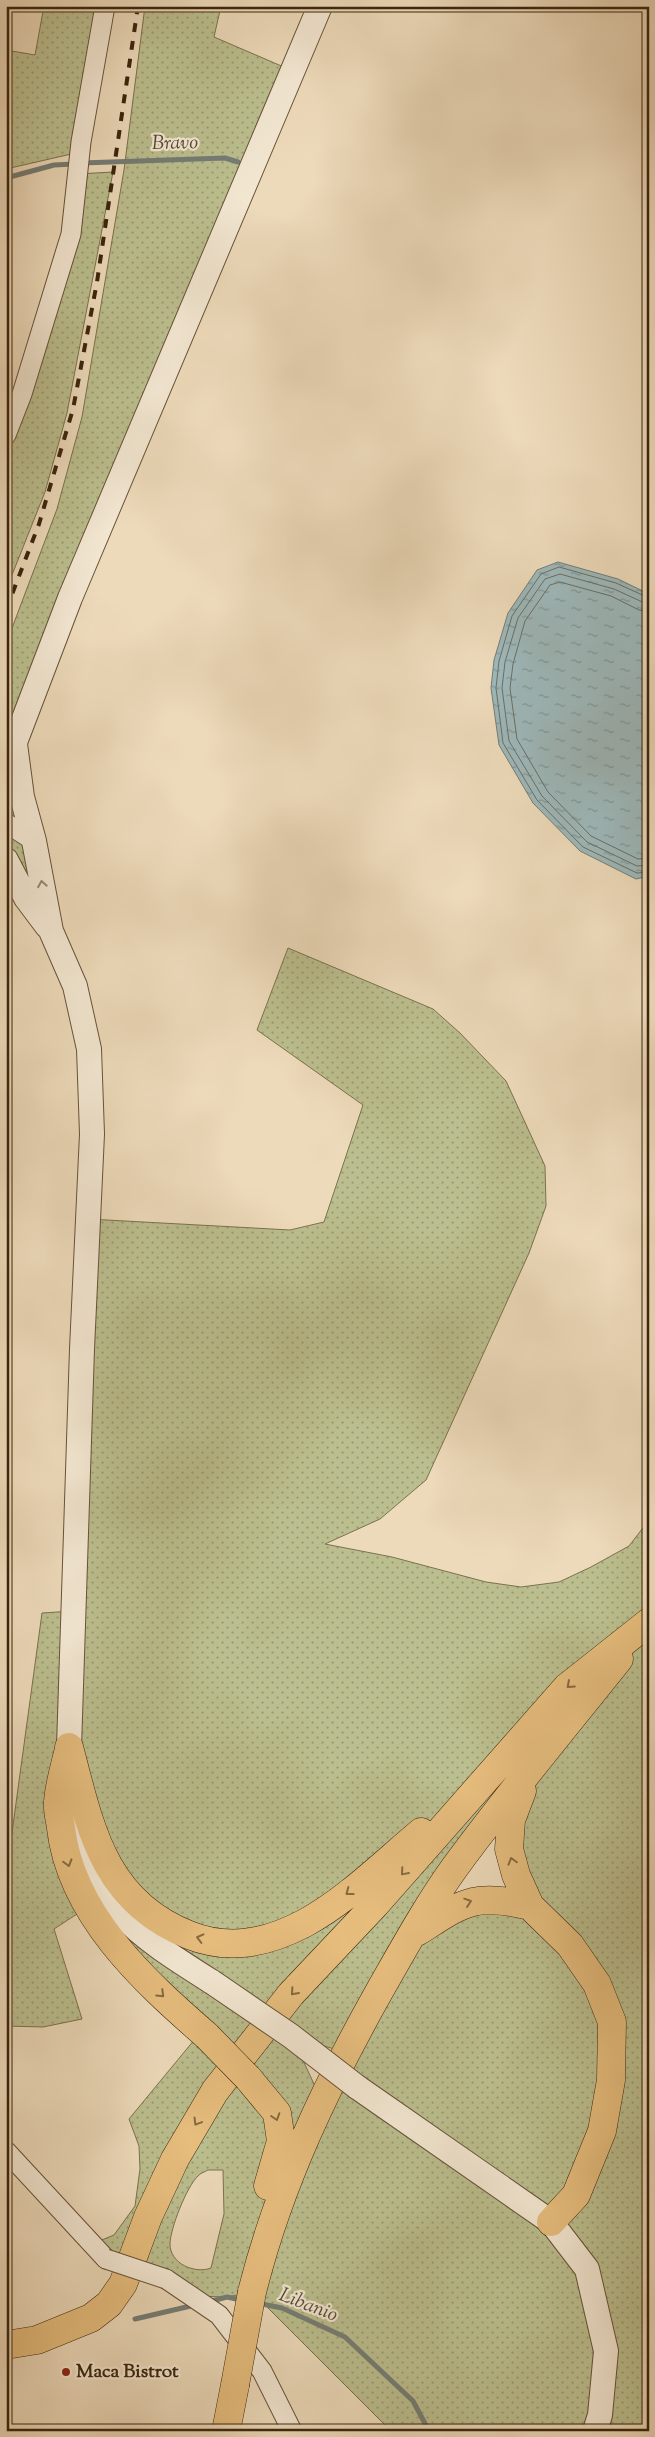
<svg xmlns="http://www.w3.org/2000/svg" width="655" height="2437" viewBox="0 0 655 2437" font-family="'Sorts Mill Goudy',serif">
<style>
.grass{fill:url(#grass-dots);stroke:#7a724e;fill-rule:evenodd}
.water{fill:url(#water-ripples);stroke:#757d75}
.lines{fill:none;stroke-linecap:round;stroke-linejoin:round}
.shore{stroke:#6c6e64;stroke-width:1}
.stream{stroke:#757d75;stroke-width:5}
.minor-casing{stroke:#675238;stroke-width:21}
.tertiary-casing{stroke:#675238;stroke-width:26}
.primary-casing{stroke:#3a250d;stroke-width:29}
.minor{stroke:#f3e7d2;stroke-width:19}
.tertiary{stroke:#f3e7d2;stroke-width:24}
.primary{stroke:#e6bd7d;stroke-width:28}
.rail{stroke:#3a250d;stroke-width:4;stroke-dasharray:9 9;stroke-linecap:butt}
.minor-bridge-casing{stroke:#675238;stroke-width:21;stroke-linecap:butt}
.tertiary-bridge-casing{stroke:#675238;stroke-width:26;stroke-linecap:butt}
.primary-bridge-casing{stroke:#3a250d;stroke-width:29;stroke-linecap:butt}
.minor-bridge{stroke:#f3e7d2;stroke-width:19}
.tertiary-bridge{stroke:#f3e7d2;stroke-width:24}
.primary-bridge{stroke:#e6bd7d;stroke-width:28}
.oneway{stroke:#968670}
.oneway2{stroke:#87693f}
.poi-dot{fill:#8f2418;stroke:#f3e7d2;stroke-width:2}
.labels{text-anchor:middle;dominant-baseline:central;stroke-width:4.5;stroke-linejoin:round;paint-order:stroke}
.poi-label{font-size:19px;font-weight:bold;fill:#3a250d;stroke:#f3e7d2;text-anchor:start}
.water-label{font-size:20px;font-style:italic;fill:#534a38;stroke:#f3e7d2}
</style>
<defs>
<pattern id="grass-dots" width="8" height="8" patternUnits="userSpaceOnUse" patternTransform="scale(1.25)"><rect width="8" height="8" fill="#bbbe8e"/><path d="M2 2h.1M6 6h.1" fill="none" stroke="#999a72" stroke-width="1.8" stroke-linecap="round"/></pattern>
<pattern id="water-ripples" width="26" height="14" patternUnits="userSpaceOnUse" patternTransform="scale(1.25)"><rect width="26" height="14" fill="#9db8ba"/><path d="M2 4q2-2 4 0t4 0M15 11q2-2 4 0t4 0" fill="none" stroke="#819596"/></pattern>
</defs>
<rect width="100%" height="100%" fill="#eddaba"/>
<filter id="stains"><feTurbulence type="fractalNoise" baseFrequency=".004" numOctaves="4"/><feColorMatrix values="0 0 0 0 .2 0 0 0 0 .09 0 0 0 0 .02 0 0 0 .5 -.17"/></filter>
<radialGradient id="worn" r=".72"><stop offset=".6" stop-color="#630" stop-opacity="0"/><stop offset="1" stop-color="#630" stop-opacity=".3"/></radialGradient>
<!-- grass -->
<path class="grass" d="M 44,6 L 105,6 L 80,152 L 6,169 L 6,50 L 35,55 Z
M 145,6 L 221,6 L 214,37 L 293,71 L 6,749 L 6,644 L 57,509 L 82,417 L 124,170 Z
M 113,172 L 67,413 L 45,492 L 6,590 L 6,435 L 22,394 L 77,174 Z
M 6,829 L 22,838 L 38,896 C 22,874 6,858 6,829 Z
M 288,948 L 433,1009 L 460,1033 L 506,1081 L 545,1166 L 546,1206 L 529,1253 L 426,1480 L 380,1519 L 325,1544 L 392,1557 L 486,1582 L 521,1587 L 559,1582 L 591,1567 L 629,1546 L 649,1520 L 649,2431 L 391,2431 L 252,2292 L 227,2297 L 190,2296 L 92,2244 L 114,2235 L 135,2206 L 140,2169 L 139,2146 L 129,2119 L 195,2039 L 83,1910 L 54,1929 L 82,2019 L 43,2027 L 6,2026 L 8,1862 L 42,1613 L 73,1611 L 88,1219 L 290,1230 L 324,1222 L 363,1105 L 257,1030 ZM 529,1772 L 516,1875 L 505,1900 L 412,1934 ZM 292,2037 L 345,2052 L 357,2087 L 322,2101 ZM 208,2170 L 223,2170 L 224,2214 L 211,2268 C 195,2274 170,2264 170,2244 C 170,2229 187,2186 198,2176 C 200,2173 205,2172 208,2170 Z"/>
<!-- water -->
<path class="water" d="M 558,562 L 618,579 L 649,594 L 649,876 L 636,879 L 580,851 L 533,803 L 499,745 L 491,688 L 494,660 L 508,613 L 537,570 Z"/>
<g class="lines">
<!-- shore -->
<path class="shore" d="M 649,598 L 616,583 L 559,567 L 541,574 L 512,616 L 499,661 L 496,688 L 503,743 L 537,800 L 583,847 L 637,873 L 649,872
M 649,605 L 614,589 L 560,574 L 545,579 L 518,618 L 505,662 L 502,688 L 509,741 L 542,796 L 587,842 L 637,866 L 649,865
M 649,612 L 639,610 L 611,596 L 560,582 L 550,585 L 525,621 L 513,664 L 510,688 L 517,739 L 548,792 L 591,836 L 638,859 L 649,858"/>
<!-- stream -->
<path class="stream" d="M 82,163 L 225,158 L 238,162
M 6,178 L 54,165 L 74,164
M 208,2302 L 227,2297 L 241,2300
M 257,2303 L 282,2308 L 345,2337 L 413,2401 L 429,2431
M 135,2319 L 195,2305"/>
<!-- minor casing -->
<g class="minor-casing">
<path id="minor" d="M 6,435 L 22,394 L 71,234 L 81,142 L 105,6
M 6,823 L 34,841
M 6,2151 L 106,2259
M 166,2279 L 219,2315 L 262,2371 L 292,2431"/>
</g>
<!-- tertiary casing -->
<g class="tertiary-casing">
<path id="tertiary" d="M 15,744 L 22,797 L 34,841 L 51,931 L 75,986 L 89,1049 L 92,1134 L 82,1349 L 69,1747 C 70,1767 69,1788 72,1808 C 87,1903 136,1934 212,1982
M 9,758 L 70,598 L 320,6
M 6,860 L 26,898 L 47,926
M 357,2087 L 551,2222 L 587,2269 L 606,2351 L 600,2415 L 595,2431"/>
</g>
<!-- primary casing -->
<g class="primary-casing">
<path id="primary" d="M 69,1747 C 90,1827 103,1901 189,1935 C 229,1951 267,1943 305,1923 C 347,1900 384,1863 421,1832
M 68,1753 C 64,1769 59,1786 58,1802 C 57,1810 60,1820 61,1828 C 71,1915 144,1981 207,2036
M 522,1791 L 511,1820 L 509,1849 L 516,1875 L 530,1906 L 570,1945 L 597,1984 L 612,2022 L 611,2080 L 602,2131 L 576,2195 L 551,2222
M 417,1932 C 463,1903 473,1892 530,1906
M 248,2078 L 277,2113 L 281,2141 L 268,2186
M 252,2292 C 279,2184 326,2086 380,1990 C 404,1948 427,1906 455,1867 C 507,1796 564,1728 619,1659
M 6,2345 L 37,2340 L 91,2318 L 109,2304 L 123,2284 L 148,2217 L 175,2159 L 215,2091 L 291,1994 L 375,1905 L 567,1687 L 649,1622
M 226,2431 L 235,2385"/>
</g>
<!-- minor -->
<use href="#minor" class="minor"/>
<!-- tertiary -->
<use href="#tertiary" class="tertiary"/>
<!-- primary -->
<use href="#primary" class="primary"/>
<!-- rail -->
<path class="rail" d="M 6,610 L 39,524 L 73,409 L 97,282 L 138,6"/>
<!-- minor-bridge casing -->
<g class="minor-bridge-casing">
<path id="minor-bridge" d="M 106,2259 L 166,2279"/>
</g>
<!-- tertiary-bridge casing -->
<g class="tertiary-bridge-casing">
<path id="tertiary-bridge" d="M 212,1982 L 291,2036 L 357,2087"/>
</g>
<!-- primary-bridge casing -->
<g class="primary-bridge-casing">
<path id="primary-bridge" d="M 207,2036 L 248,2078
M 235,2385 L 252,2292"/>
</g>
<!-- minor-bridge -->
<use href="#minor-bridge" class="minor-bridge"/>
<!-- tertiary-bridge -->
<use href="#tertiary-bridge" class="tertiary-bridge"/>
<!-- primary-bridge -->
<use href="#primary-bridge" class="primary-bridge"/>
</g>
<!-- one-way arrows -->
<defs><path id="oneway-chevron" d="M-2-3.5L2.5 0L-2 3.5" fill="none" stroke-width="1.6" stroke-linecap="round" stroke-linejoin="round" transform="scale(1.25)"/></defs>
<use class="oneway" href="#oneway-chevron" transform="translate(42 884) rotate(-100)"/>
<g class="oneway2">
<use href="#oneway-chevron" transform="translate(570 1685) rotate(138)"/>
<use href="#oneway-chevron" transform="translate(512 1861) rotate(-106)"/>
<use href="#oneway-chevron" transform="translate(68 1863) rotate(74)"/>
<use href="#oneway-chevron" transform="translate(404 1872) rotate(131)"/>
<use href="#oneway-chevron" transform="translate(349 1892) rotate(143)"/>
<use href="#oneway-chevron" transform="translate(468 1902) rotate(-19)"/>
<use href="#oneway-chevron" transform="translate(200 1938) rotate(-166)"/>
<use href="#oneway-chevron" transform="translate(294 1992) rotate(132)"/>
<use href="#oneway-chevron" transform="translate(161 1994) rotate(44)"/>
<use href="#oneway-chevron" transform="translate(276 2117) rotate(72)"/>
<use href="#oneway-chevron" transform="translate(197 2122) rotate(121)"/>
</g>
<!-- markers -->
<circle class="poi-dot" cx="66" cy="2372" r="5"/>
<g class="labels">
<!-- poi labels -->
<g class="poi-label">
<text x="76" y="2372">Maca Bistrot</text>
</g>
<!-- water labels -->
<g class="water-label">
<text transform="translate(175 144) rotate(-1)">Bravo</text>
<text transform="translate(308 2306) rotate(21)">Libanio</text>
</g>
</g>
<!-- margin -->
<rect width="655" height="2437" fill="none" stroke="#eddaba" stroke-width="25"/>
<rect x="8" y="8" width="640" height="2422" fill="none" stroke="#3a250d" stroke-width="2.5"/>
<rect x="12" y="12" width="630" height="2412" fill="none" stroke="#3a250d"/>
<rect width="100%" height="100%" filter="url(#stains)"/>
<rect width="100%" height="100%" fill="url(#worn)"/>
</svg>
